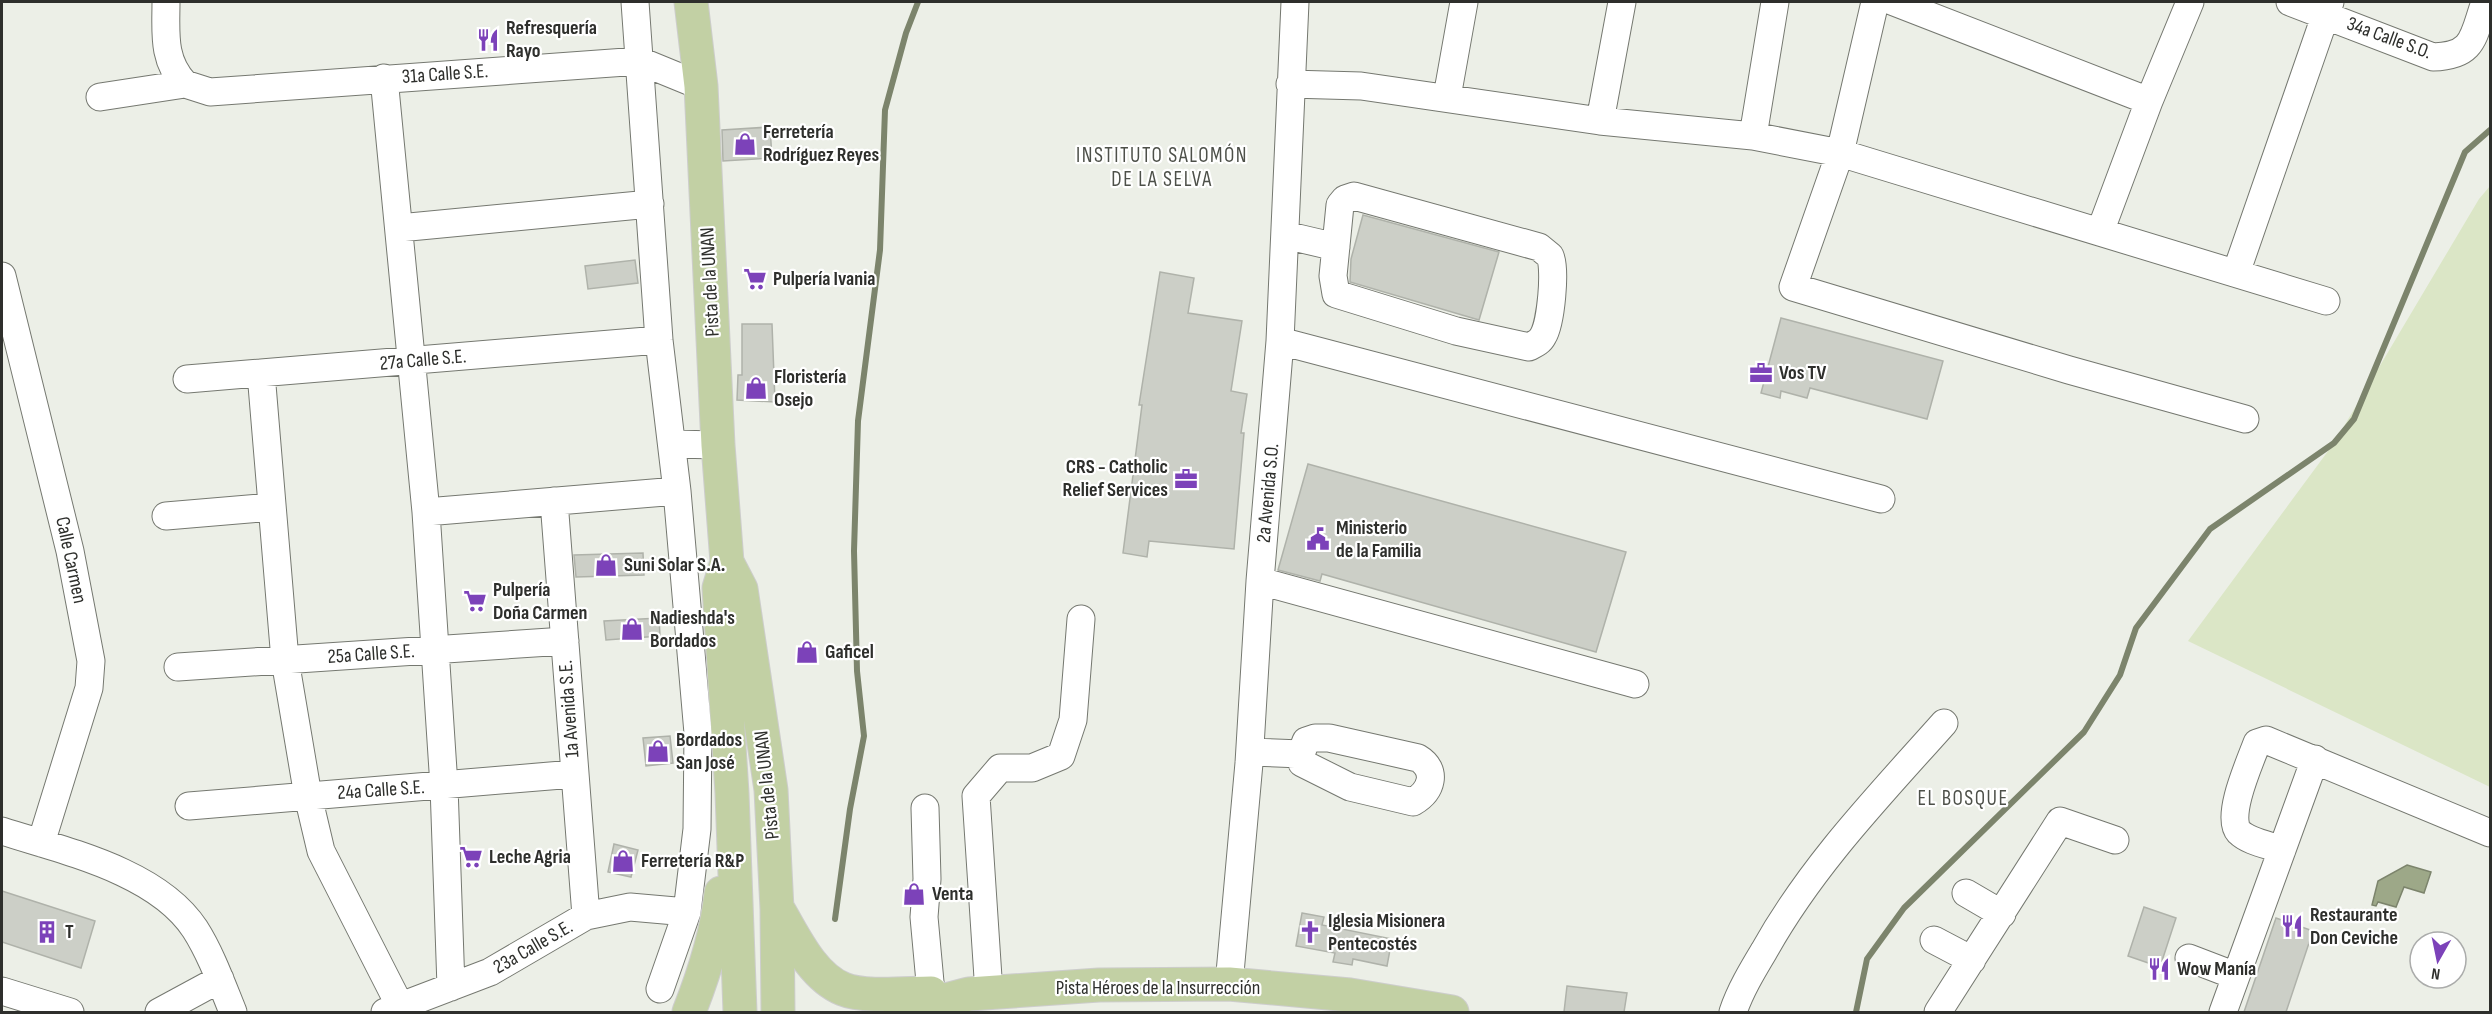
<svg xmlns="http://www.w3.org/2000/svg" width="2492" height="1014" viewBox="0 0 2492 1014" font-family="'Sofia Sans Condensed',sans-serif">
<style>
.green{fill:#dbe6c6}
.water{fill:#9da888;stroke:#7c846c;stroke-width:1.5}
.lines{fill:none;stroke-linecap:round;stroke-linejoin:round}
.stream{stroke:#7c846c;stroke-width:6}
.building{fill:#cccfc7;stroke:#afb2aa;stroke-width:1.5}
.minor-casing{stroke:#757870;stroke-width:29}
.major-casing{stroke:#cdcdcc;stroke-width:35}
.minor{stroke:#fff;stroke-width:27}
.major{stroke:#c2d0a4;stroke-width:33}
.labels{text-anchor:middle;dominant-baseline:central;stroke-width:4.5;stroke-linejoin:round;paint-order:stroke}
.poi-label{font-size:20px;font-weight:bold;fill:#2e2f2c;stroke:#fff;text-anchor:start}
.street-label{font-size:20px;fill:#2e2f2c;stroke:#fff}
.neighbourhood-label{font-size:21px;letter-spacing:1.5px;fill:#4d5049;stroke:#fff}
</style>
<rect width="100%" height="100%" fill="#ecefe7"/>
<!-- green -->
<path class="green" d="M 2490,186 L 2490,787 L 2188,641 L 2334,443 L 2479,199 Z"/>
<!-- water -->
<path class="water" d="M 2407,865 L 2431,872 L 2424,893 L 2404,887 L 2396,907 L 2378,902 L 2376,906 L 2372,905 L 2378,881 Z"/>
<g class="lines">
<!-- stream -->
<path class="stream" d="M 835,919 L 850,809 L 864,736 L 857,671 L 854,551 L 858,421 L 880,250 L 885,110 L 906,33 L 918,2
M 1856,1012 L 1867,959 L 1904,908 L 2084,732 L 2120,675 L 2136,628 L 2210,529 L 2334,443 L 2354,419 L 2465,152 L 2490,130"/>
</g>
<!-- building -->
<path class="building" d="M 770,127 L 772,158 L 723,161 L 722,130 Z
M 1363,215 L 1499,252 L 1479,320 L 1350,282 L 1351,259 Z
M 635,260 L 638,283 L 588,289 L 585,266 Z
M 1160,272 L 1194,278 L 1188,313 L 1242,321 L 1231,391 L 1247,394 L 1241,433 L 1244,433 L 1234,549 L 1149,541 L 1147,557 L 1123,553 L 1142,405 L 1139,405 Z
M 1781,318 L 1943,361 L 1927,419 L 1810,388 L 1807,398 L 1781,391 L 1780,398 L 1761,393 Z
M 742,324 L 772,324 L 775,402 L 737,400 L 738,375 L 742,375 Z
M 1308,464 L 1626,552 L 1596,652 L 1322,574 L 1320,581 L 1278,570 Z
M 643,553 L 644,575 L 576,577 L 574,555 Z
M 659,618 L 660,636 L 606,640 L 604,621 Z
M 670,736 L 673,763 L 646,766 L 643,738 Z
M 614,844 L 638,850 L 631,877 L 608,872 Z
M 2,891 L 95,921 L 81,968 L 2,942 Z
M 2144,907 L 2176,918 L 2160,967 L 2128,956 Z
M 1302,913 L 1324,917 L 1322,925 L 1392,939 L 1387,966 L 1353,959 L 1352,965 L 1333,962 L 1335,953 L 1296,946 Z
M 2276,918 L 2313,931 L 2286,1012 L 2244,1012 Z
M 1567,986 L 1627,993 L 1624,1012 L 1564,1012 Z"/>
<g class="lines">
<!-- minor casing -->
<g class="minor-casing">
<path id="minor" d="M 166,2 C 166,32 162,60 185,84
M 635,2 L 659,340 L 677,491 L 698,733 L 697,829 L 687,912 L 660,989
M 1875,2 L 1840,153 L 1793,287 L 2069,370 L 2245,419
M 1894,2 L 2149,101
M 2290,2 L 2433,57 C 2475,56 2473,36 2485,2
M 384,78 L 426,512 L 444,786 L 451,987
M 1290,84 L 1361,86 L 1600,121 L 1753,136 L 1840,153 L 2326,301
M 100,97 L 185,84 L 210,92 L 640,61 L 701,86
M 1447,97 L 1464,2
M 1600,121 L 1622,2
M 1753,136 L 1775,2
M 1354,196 L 1539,247 L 1550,256 C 1556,269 1551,323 1543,336 C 1540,342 1535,344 1529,347 L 1456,331 L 1336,294 L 1333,276 L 1340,205 L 1345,199 Z
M 399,228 L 650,204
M 2100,232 L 2149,101 L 2190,2
M 1285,235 L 1336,247
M 2236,273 L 2330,2
M 2,276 L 70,551 L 91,661 L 89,688 L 41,843
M 1280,341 L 1881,499
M 261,373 L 285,660 L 308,796 L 321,851 L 400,1006
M 187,379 L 659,340
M 672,444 L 718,445
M 554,501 L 586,916
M 426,512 L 677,491
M 166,516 L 272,507
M 1260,581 L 1635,684
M 178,667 L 565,641
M 1315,738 L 1329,738 L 1418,758 C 1438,770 1432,791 1413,802 L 1350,787 L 1302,763 L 1301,754 L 1306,741 Z
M 1250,752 L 1301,754
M 189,806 L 574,774
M 925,808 L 927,879 L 924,917 L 931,993
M 2,831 C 64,851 157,871 195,929 C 211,954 222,985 233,1012
M 2282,850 C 2270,845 2249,842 2239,832 C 2225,817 2250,762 2257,743 L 2266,740 L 2490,833
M 1966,893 L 2002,914
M 1934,940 L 1972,960
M 2189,958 L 2236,976
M 1229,984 L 1249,763 L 1260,581 L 1280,341 L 1295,2
M 2,991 L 70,1012
M 989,993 L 976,796 L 1000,768 L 1032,768 L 1061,756 L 1073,720 L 1081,619
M 159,1012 L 220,979
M 385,1012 L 490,972 L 586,916 L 630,907 L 687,912
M 1733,1012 C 1740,991 1752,971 1764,951 C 1812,865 1879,796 1944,723
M 1938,1012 L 2060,821 L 2115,840
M 2223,1012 L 2315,759"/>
</g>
<!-- major casing -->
<g class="major-casing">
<path id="major" d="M 691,2 L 701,86 L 718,445 L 727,562 L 741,589 L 771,790 L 777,909 L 778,1012
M 727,562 L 719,588 L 732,793 L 740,1012
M 779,911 C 795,938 812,976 843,989 C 864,998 908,993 931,993
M 689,1012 C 704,974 717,934 721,893
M 900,1012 L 969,994 L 1099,985 L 1229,984 L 1350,995 L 1452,1012"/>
</g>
<!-- minor -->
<use href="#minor" class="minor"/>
<!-- major -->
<use href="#major" class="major"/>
</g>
<!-- icons -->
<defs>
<g id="restaurant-bare" transform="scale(1.8)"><path d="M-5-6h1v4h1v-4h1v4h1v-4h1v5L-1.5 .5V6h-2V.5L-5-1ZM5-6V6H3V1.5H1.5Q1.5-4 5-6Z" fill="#7c42b9" stroke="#fff" stroke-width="2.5" paint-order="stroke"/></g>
<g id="shop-bare" transform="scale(1.8)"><path d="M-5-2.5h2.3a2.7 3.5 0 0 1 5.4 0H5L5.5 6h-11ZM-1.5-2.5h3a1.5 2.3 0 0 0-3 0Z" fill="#7c42b9" stroke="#fff" stroke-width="2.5" paint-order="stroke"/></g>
<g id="supermarket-bare" transform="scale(1.8)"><path d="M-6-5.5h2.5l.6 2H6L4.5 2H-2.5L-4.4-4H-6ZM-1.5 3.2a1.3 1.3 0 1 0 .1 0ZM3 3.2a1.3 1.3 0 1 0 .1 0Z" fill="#7c42b9" stroke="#fff" stroke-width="2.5" paint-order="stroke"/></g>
<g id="office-bare" transform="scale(1.8)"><path d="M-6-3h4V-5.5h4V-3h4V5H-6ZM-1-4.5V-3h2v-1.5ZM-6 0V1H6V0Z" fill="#7c42b9" stroke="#fff" stroke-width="2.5" paint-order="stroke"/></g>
<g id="civic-bare" transform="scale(1.8)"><path d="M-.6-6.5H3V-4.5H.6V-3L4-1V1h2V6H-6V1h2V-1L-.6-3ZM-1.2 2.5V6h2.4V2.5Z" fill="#7c42b9" stroke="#fff" stroke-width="2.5" paint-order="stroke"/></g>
<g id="building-bare" transform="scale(1.8)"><path d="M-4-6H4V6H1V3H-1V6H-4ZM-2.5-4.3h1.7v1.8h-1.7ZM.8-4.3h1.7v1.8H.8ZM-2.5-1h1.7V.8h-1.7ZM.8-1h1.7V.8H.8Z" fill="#7c42b9" stroke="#fff" stroke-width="2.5" paint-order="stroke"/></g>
<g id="church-bare" transform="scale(1.8)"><path d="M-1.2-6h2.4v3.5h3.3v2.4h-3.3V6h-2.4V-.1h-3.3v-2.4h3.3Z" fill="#7c42b9" stroke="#fff" stroke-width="2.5" paint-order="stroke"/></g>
</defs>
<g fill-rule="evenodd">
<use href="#restaurant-bare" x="488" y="40"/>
<use href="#shop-bare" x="745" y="144"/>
<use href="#supermarket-bare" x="755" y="279"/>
<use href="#office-bare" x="1761" y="373"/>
<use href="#shop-bare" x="756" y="388"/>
<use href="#office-bare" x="1186" y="479"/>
<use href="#civic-bare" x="1318" y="539"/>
<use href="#shop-bare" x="606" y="565"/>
<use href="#supermarket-bare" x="475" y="601"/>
<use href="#shop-bare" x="632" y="629"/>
<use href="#shop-bare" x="807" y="652"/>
<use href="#shop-bare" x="658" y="751"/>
<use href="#supermarket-bare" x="471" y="857"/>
<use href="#shop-bare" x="623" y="861"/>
<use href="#shop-bare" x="914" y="894"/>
<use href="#restaurant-bare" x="2292" y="926"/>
<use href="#building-bare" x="47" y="932"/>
<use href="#church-bare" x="1310" y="932"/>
<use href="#restaurant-bare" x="2159" y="969"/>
</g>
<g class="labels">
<!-- poi labels -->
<g class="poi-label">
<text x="506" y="28">Refresquería<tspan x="506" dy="23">Rayo</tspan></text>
<text x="763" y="132">Ferretería<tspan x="763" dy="23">Rodríguez Reyes</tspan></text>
<text x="773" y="279">Pulpería Ivania</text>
<text x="1779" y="373">Vos TV</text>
<text x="774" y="377">Floristería<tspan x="774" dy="23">Osejo</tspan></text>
<text x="1168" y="467" text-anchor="end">CRS - Catholic<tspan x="1168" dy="23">Relief Services</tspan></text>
<text x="1336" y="528">Ministerio<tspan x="1336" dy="23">de la Familia</tspan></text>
<text x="624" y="565">Suni Solar S.A.</text>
<text x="493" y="590">Pulpería<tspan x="493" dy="23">Doña Carmen</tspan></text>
<text x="650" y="618">Nadieshda's<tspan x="650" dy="23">Bordados</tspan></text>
<text x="825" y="652">Gaficel</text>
<text x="676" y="740">Bordados<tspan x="676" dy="23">San José</tspan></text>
<text x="489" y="857">Leche Agria</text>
<text x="641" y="861">Ferretería R&amp;P</text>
<text x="932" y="894">Venta</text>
<text x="2310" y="915">Restaurante<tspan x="2310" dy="23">Don Ceviche</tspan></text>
<text x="1328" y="921">Iglesia Misionera<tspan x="1328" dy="23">Pentecostés</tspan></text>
<text x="65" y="932">T</text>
<text x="2177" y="969">Wow Manía</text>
</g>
<!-- street labels -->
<g class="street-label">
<text transform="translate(2389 38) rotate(20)">34a Calle S.O.</text>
<text transform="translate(445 74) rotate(-4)">31a Calle S.E.</text>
<text transform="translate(710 282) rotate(-93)">Pista de la UNAN</text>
<text transform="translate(423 360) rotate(-5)">27a Calle S.E.</text>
<text transform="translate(1268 493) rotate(-85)">2a Avenida S.O.</text>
<text transform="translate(71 560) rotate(78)">Calle Carmen</text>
<text transform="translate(371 654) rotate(-4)">25a Calle S.E.</text>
<text transform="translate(569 709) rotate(-94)">1a Avenida S.E.</text>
<text transform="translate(767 785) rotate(-96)">Pista de la UNAN</text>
<text transform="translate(381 790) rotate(-4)">24a Calle S.E.</text>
<text transform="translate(533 947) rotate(-30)">23a Calle S.E.</text>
<text x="1158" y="988">Pista Héroes de la Insurrección</text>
</g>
<!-- neighbourhood labels -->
<g class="neighbourhood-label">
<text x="1162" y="155">INSTITUTO SALOMÓN<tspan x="1162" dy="24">DE LA SELVA</tspan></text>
<text x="1963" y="798">EL BOSQUE</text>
</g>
</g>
<!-- border -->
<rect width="2492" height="1014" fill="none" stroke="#2e2f2c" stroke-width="6"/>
<!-- north arrow -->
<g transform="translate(2438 960) rotate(189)"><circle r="28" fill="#ffffff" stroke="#abacab" stroke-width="1.5"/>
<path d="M0-4.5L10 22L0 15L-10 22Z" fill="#7c42b9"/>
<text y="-9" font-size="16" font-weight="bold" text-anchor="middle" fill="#2e2f2c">N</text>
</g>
</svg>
